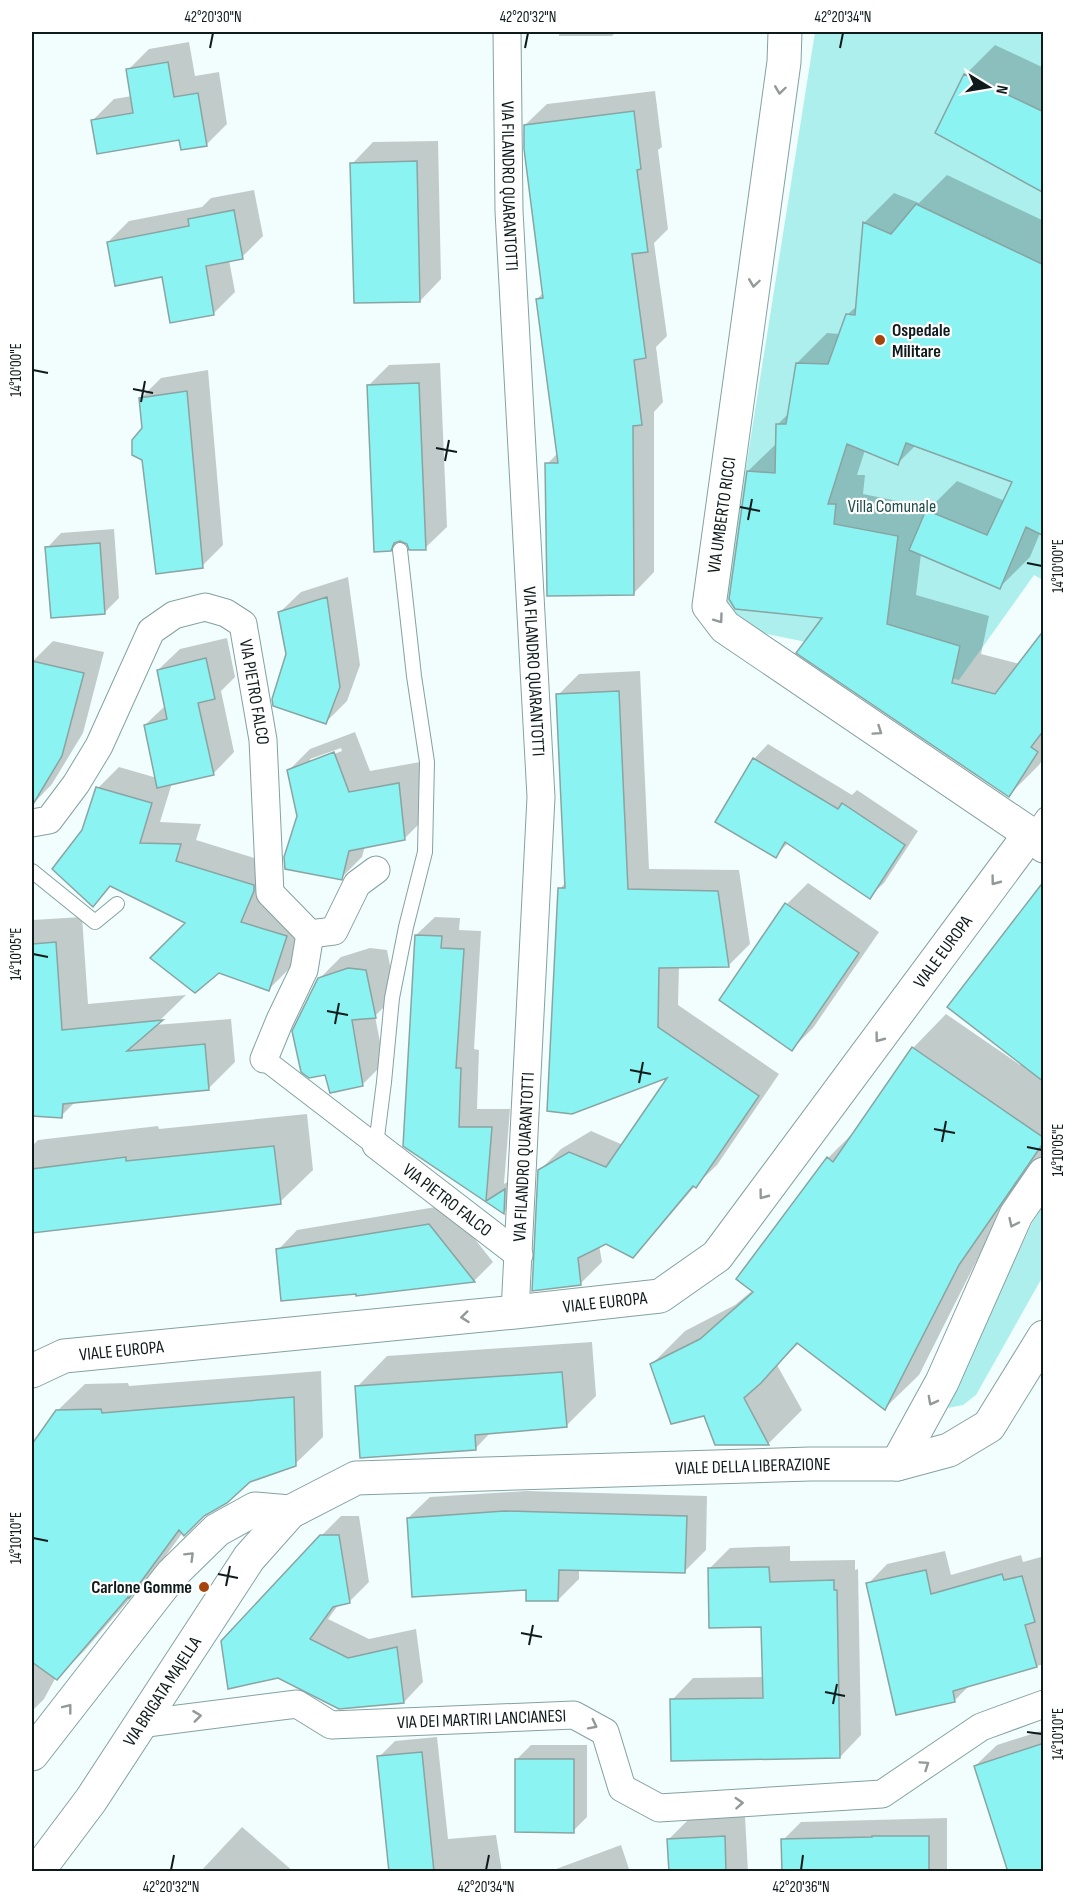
<svg xmlns="http://www.w3.org/2000/svg" width="1075" height="1903" viewBox="0 0 1075 1903" font-family="'Sofia Sans Condensed',sans-serif">
<style>
.green{fill:#adefed}
.shadow{fill:#0003;fill-rule:evenodd}
.building{fill:#8bf3f1;stroke:#88a4a3;stroke-width:1.5}
.lines{fill:none;stroke-linecap:round;stroke-linejoin:round}
.service-casing{stroke:#85a1a0;stroke-width:16}
.pedestrian-casing{stroke:#85a1a0;stroke-width:23}
.minor-casing{stroke:#85a1a0;stroke-width:29}
.tertiary-casing{stroke:#85a1a0;stroke-width:35}
.secondary-casing{stroke:#85a1a0;stroke-width:35}
.service{stroke:#fff;stroke-width:14}
.pedestrian{stroke:#fff;stroke-width:21}
.minor{stroke:#fff;stroke-width:27}
.tertiary{stroke:#fff;stroke-width:33}
.secondary{stroke:#fff;stroke-width:33}
.oneway{stroke:#939898}
.ticks{fill:none;stroke:#0f1a1a;stroke-width:2}
.poi-dot{fill:#a7440c;stroke:#fff;stroke-width:2}
.labels{text-anchor:middle;dominant-baseline:central;stroke-width:4.5;stroke-linejoin:round;paint-order:stroke}
.street-label{font-size:18px;fill:#0f1a1a;stroke:#fff}
.poi-label{font-size:18px;font-weight:bold;fill:#0f1a1a;stroke:#fff;text-anchor:start}
.park-label{font-size:18px;fill:#1f4e4d;stroke:#fff}
.neatline{fill:none;stroke:#0f1a1a;stroke-width:2}
.ticks-label{font-size:15px;text-anchor:middle;fill:#0f1a1a}
</style>
<rect width="100%" height="100%" fill="#f2fefd"/>
<!-- green -->
<path class="green" d="M 815,32 L 1043,32 L 1043,580 L 1034,575 L 959,680 L 850,651 L 748,630 L 725,600 Z
M 1043,1206 L 1043,1276 L 976,1395 L 963,1405 L 948,1408 L 1031,1225 Z"/>
<!-- shadow -->
<path class="shadow" d="M 559,32 L 616,32 L 612,36 L 559,36 Z
M 189,42 L 195,76 L 219,72 L 227,124 L 206,145 L 93,120 L 114,99 L 132,96 L 128,70 L 149,49 Z
M 995,45 L 1044,68 L 1044,192 L 965,75 Z
M 655,91 L 662,147 L 658,150 L 668,229 L 654,243 L 667,336 L 656,347 L 663,402 L 654,412 L 654,572 L 633,594 L 547,464 L 558,453 L 537,299 L 543,293 L 525,125 L 547,104 Z
M 438,141 L 441,279 L 420,301 L 352,164 L 373,142 Z
M 947,175 L 1044,221 L 1044,535 L 1040,533 L 1030,557 L 1000,587 L 921,554 L 916,595 L 989,616 L 981,654 L 1020,664 L 1044,633 L 1044,758 L 1039,765 L 1009,795 L 825,617 L 748,471 L 777,443 L 777,425 L 789,413 L 797,363 L 827,333 L 840,334 L 847,315 L 858,305 L 864,223 L 894,193 L 919,203 ZM 916,445 L 1014,482 L 1005,501 L 957,481 L 927,511 L 927,507 L 863,494 L 865,475 L 857,475 L 865,450 L 898,463 Z
M 254,190 L 263,236 L 242,257 L 229,260 L 235,292 L 214,313 L 163,275 L 108,242 L 129,221 L 202,207 L 211,198 Z
M 440,363 L 447,527 L 425,548 L 400,540 L 390,549 L 368,386 L 389,365 Z
M 208,370 L 223,545 L 202,566 L 143,429 L 140,399 L 161,378 Z
M 114,529 L 119,598 L 105,612 L 47,548 L 61,533 Z
M 348,577 L 360,665 L 347,701 L 326,722 L 287,654 L 279,613 L 301,592 Z
M 227,638 L 235,677 L 221,691 L 234,752 L 213,774 L 172,783 L 160,822 L 201,824 L 196,840 L 274,864 L 261,901 L 307,915 L 290,968 L 269,989 L 187,923 L 112,885 L 92,904 L 83,831 L 98,788 L 119,767 L 157,778 L 145,725 L 166,705 L 158,670 L 180,649 Z
M 53,641 L 104,652 L 83,733 L 52,784 L 32,805 L 32,662 Z
M 640,671 L 649,869 L 739,870 L 750,944 L 729,965 L 679,966 L 678,1005 L 779,1074 L 717,1165 L 695,1186 L 653,1235 L 632,1256 L 606,1242 L 599,1245 L 602,1262 L 581,1283 L 539,1171 L 561,1149 L 591,1131 L 623,1145 L 671,1075 L 560,889 L 566,882 L 558,695 L 579,674 Z
M 355,732 L 370,771 L 420,762 L 425,818 L 404,839 L 365,846 L 362,857 L 341,878 L 298,816 L 289,770 L 310,749 ZM 341,748 L 342,751 L 310,763 L 310,759 Z
M 768,744 L 852,795 L 857,790 L 918,831 L 884,883 L 869,897 L 788,843 L 775,856 L 717,821 L 754,759 Z
M 808,883 L 879,932 L 813,1028 L 792,1049 L 722,1000 L 787,904 Z
M 1044,886 L 1044,1155 L 992,1230 L 919,1375 L 885,1408 L 799,1343 L 777,1365 L 802,1410 L 769,1443 L 716,1444 L 705,1414 L 652,1364 L 685,1331 L 735,1305 L 753,1290 L 828,1158 L 858,1128 L 913,1048 L 946,1014 L 1020,1065 Z
M 82,917 L 88,1004 L 186,995 L 155,1025 L 231,1019 L 235,1062 L 208,1089 L 76,1101 L 61,1116 L 32,1114 L 32,920 Z
M 435,917 L 460,918 L 459,930 L 481,931 L 474,1049 L 479,1050 L 477,1109 L 510,1109 L 504,1184 L 523,1172 L 522,1194 L 504,1212 L 405,1145 L 416,935 Z
M 370,948 L 387,950 L 396,995 L 375,1016 L 384,1063 L 363,1084 L 319,979 L 341,957 Z
M 307,1114 L 313,1170 L 280,1202 L 32,1231 L 32,1146 L 38,1140 L 158,1126 L 159,1129 Z
M 448,1205 L 493,1262 L 474,1281 L 278,1250 L 297,1230 Z
M 592,1342 L 596,1396 L 566,1426 L 491,1432 L 475,1449 L 357,1387 L 387,1356 Z
M 321,1371 L 323,1437 L 295,1464 L 249,1481 L 183,1532 L 156,1569 L 84,1651 L 57,1678 L 56,1677 L 44,1699 L 32,1711 L 32,1446 L 57,1411 L 85,1384 L 128,1383 L 129,1386 Z
M 526,1491 L 707,1496 L 706,1550 L 685,1571 L 579,1569 L 579,1579 L 558,1600 L 528,1588 L 408,1518 L 430,1497 Z
M 341,1516 L 359,1516 L 369,1582 L 349,1602 L 339,1604 L 328,1619 L 369,1639 L 416,1629 L 423,1682 L 404,1702 L 278,1676 L 321,1536 Z
M 790,1546 L 790,1561 L 855,1560 L 855,1570 L 858,1569 L 861,1735 L 840,1757 L 672,1700 L 693,1678 L 764,1677 L 762,1625 L 709,1569 L 730,1548 Z
M 945,1551 L 951,1575 L 1021,1555 L 1023,1562 L 1041,1557 L 1044,1559 L 1044,1664 L 971,1684 L 954,1701 L 868,1584 L 887,1564 Z
M 1044,1730 L 1044,1870 L 975,1766 L 997,1745 Z
M 437,1737 L 448,1839 L 496,1835 L 502,1872 L 390,1872 L 379,1757 L 395,1741 Z
M 531,1745 L 587,1745 L 587,1817 L 573,1831 L 517,1759 Z
M 745,1816 L 748,1872 L 670,1872 L 669,1839 L 690,1818 Z
M 947,1818 L 947,1872 L 784,1872 L 783,1840 L 801,1822 Z
M 242,1827 L 294,1872 L 200,1872 Z
M 621,1845 L 630,1872 L 548,1872 Z"/>
<!-- building -->
<path class="building" d="M 168,62 L 174,97 L 198,93 L 207,146 L 181,150 L 179,140 L 97,154 L 91,120 L 133,113 L 126,69 Z
M 964,74 L 1044,112 L 1044,193 L 935,133 Z
M 634,111 L 641,169 L 637,170 L 648,252 L 632,254 L 646,358 L 634,360 L 642,425 L 633,426 L 634,595 L 547,596 L 545,463 L 558,463 L 536,299 L 543,298 L 524,149 L 524,125 Z
M 417,161 L 420,302 L 354,303 L 350,163 Z
M 916,204 L 1044,265 L 1044,536 L 1026,527 L 1000,589 L 909,550 L 926,510 L 987,535 L 1012,482 L 906,443 L 898,465 L 847,444 L 828,504 L 836,504 L 834,524 L 898,536 L 887,624 L 960,646 L 952,683 L 995,694 L 1044,630 L 1044,730 L 1031,747 L 1038,752 L 1009,797 L 796,653 L 822,618 L 735,609 L 729,599 L 747,471 L 775,473 L 776,424 L 786,424 L 796,363 L 828,364 L 846,314 L 855,315 L 863,222 L 891,234 Z
M 234,210 L 243,259 L 206,266 L 214,315 L 170,323 L 162,277 L 115,286 L 107,242 L 189,226 L 188,219 Z
M 419,383 L 426,550 L 409,550 L 407,544 L 400,541 L 394,543 L 391,551 L 374,552 L 367,385 Z
M 187,391 L 203,568 L 156,574 L 142,460 L 132,455 L 132,440 L 142,428 L 139,398 Z
M 100,543 L 105,614 L 51,618 L 45,547 Z
M 327,597 L 340,687 L 326,724 L 273,706 L 272,699 L 286,654 L 278,612 Z
M 206,658 L 215,699 L 198,703 L 214,775 L 157,788 L 144,725 L 167,719 L 157,670 Z
M 32,661 L 84,673 L 62,756 L 32,806 Z
M 619,691 L 628,889 L 718,891 L 729,967 L 659,968 L 658,1027 L 759,1096 L 696,1188 L 693,1186 L 633,1258 L 606,1244 L 578,1258 L 581,1285 L 532,1291 L 538,1170 L 569,1152 L 606,1167 L 667,1078 L 572,1114 L 547,1111 L 558,888 L 565,888 L 556,694 Z
M 334,752 L 349,792 L 399,783 L 405,840 L 349,851 L 342,880 L 285,869 L 284,857 L 297,816 L 287,770 Z
M 753,758 L 838,809 L 842,803 L 905,845 L 870,899 L 785,842 L 776,858 L 715,822 Z
M 96,787 L 152,803 L 140,843 L 181,844 L 176,861 L 254,885 L 254,891 L 241,922 L 287,936 L 269,991 L 219,973 L 195,993 L 150,958 L 185,923 L 110,886 L 93,907 L 52,869 L 82,830 Z
M 1044,881 L 1044,1082 L 947,1007 Z
M 785,903 L 859,953 L 792,1051 L 719,1000 Z
M 415,935 L 442,936 L 441,948 L 464,949 L 456,1068 L 461,1068 L 459,1127 L 492,1127 L 486,1201 L 505,1189 L 504,1214 L 403,1146 Z
M 56,942 L 62,1030 L 163,1020 L 127,1051 L 205,1044 L 209,1090 L 63,1104 L 62,1118 L 32,1116 L 32,944 Z
M 348,968 L 366,970 L 376,1018 L 352,1020 L 363,1086 L 330,1093 L 325,1075 L 309,1078 L 301,1072 L 292,1031 L 318,978 Z
M 912,1047 L 1044,1138 L 1044,1142 L 959,1265 L 885,1410 L 797,1343 L 761,1383 L 744,1398 L 769,1445 L 715,1445 L 704,1416 L 671,1424 L 650,1364 L 700,1339 L 753,1292 L 736,1279 L 827,1157 L 833,1162 Z
M 274,1146 L 281,1204 L 32,1233 L 32,1169 L 126,1157 L 126,1161 Z
M 429,1224 L 475,1282 L 356,1296 L 356,1294 L 281,1301 L 276,1249 Z
M 562,1372 L 567,1427 L 475,1435 L 476,1450 L 360,1458 L 355,1386 Z
M 294,1397 L 296,1466 L 250,1482 L 227,1503 L 204,1516 L 184,1536 L 179,1530 L 129,1598 L 128,1597 L 57,1680 L 32,1662 L 32,1444 L 56,1410 L 101,1409 L 102,1413 Z
M 504,1511 L 687,1516 L 685,1573 L 559,1570 L 558,1601 L 526,1601 L 526,1590 L 412,1597 L 407,1518 Z
M 320,1535 L 339,1535 L 350,1603 L 333,1607 L 310,1639 L 348,1658 L 397,1647 L 404,1703 L 339,1709 L 278,1678 L 228,1689 L 221,1641 Z
M 769,1567 L 770,1582 L 834,1580 L 834,1590 L 837,1590 L 840,1758 L 671,1761 L 670,1699 L 763,1698 L 761,1627 L 709,1628 L 708,1568 Z
M 926,1570 L 931,1594 L 1002,1574 L 1004,1580 L 1022,1576 L 1035,1622 L 1025,1625 L 1037,1667 L 953,1691 L 955,1702 L 896,1715 L 866,1583 Z
M 1044,1743 L 1044,1872 L 1008,1872 L 974,1766 Z
M 422,1752 L 434,1872 L 389,1872 L 377,1756 Z
M 515,1759 L 574,1759 L 574,1833 L 515,1832 Z
M 725,1836 L 726,1872 L 669,1872 L 667,1839 Z
M 872,1836 L 929,1836 L 929,1872 L 782,1872 L 781,1839 L 872,1837 Z"/>
<g class="lines">
<!-- service casing -->
<g class="service-casing">
<path id="service" d="M 1030,834 L 1044,815
M 32,871 L 95,922 L 117,904
M 376,1145 L 384,1082 L 392,998 L 406,927 L 425,852 L 427,762 L 414,676 L 400,550"/>
</g>
<!-- pedestrian casing -->
<g class="pedestrian-casing">
<path id="pedestrian" d="M 264,1059 L 376,1145"/>
</g>
<!-- minor casing -->
<g class="minor-casing">
<g id="minor">
<path id="s1" d="M 507,32 L 509,211 L 541,797 L 515,1312"/>
<path id="s2" d="M 32,823 L 49,820 L 76,784 L 99,746 L 151,631 L 174,615 L 205,607 L 226,613 L 243,624 L 263,740 L 270,893 L 310,934 L 334,931 L 357,884 L 376,870"/>
<path d="M 264,1059 L 280,1020 L 304,970 L 310,934"/>
<path id="s3" d="M 376,1145 L 519,1255"/>
<path id="s4" d="M 139,1724 L 297,1704 L 331,1725 L 574,1715 L 605,1732 L 622,1788 L 659,1808 L 882,1794 L 981,1727 L 1044,1704"/>
</g>
</g>
<!-- tertiary casing -->
<g class="tertiary-casing">
<g id="tertiary">
<path d="M 785,32 L 784,62 L 709,606 L 725,627 L 1030,834 L 1044,846"/>
<path id="s5" d="M 32,1371 L 64,1356 L 515,1312 L 660,1296 L 717,1256 L 1030,834"/>
<path d="M 897,1464 L 942,1382 L 1016,1215 L 1044,1174"/>
<path d="M 32,1754 L 172,1574 L 217,1530 L 255,1509 L 290,1512"/>
</g>
</g>
<!-- secondary casing -->
<g class="secondary-casing">
<g id="secondary">
<path id="s6" d="M 37,1872 L 91,1800 L 249,1558 L 290,1512 L 356,1478 L 810,1464 L 897,1464 L 949,1450 L 989,1426 L 1044,1337"/>
</g>
</g>
<!-- service -->
<use href="#service" class="service"/>
<!-- pedestrian -->
<use href="#pedestrian" class="pedestrian"/>
<!-- minor -->
<use href="#minor" class="minor"/>
<!-- tertiary -->
<use href="#tertiary" class="tertiary"/>
<!-- secondary -->
<use href="#secondary" class="secondary"/>
</g>
<!-- one-way arrows -->
<defs><path id="oneway-chevron" d="M-2-3.5L2.5 0L-2 3.5" fill="none" stroke-width="1.6" stroke-linecap="round" stroke-linejoin="round" transform="scale(1.5)"/></defs>
<g class="oneway">
<use href="#oneway-chevron" transform="translate(780 90) rotate(98)"/>
<use href="#oneway-chevron" transform="translate(754 283) rotate(98)"/>
<use href="#oneway-chevron" transform="translate(719 619) rotate(54)"/>
<use href="#oneway-chevron" transform="translate(878 731) rotate(34)"/>
<use href="#oneway-chevron" transform="translate(995 881) rotate(127)"/>
<use href="#oneway-chevron" transform="translate(879 1038) rotate(127)"/>
<use href="#oneway-chevron" transform="translate(763 1195) rotate(127)"/>
<use href="#oneway-chevron" transform="translate(1013 1223) rotate(115)"/>
<use href="#oneway-chevron" transform="translate(465 1317) rotate(174)"/>
<use href="#oneway-chevron" transform="translate(932 1401) rotate(118)"/>
<use href="#oneway-chevron" transform="translate(190 1556) rotate(-45)"/>
<use href="#oneway-chevron" transform="translate(68 1708) rotate(-52)"/>
<use href="#oneway-chevron" transform="translate(197 1716) rotate(-7)"/>
<use href="#oneway-chevron" transform="translate(593 1725) rotate(27)"/>
<use href="#oneway-chevron" transform="translate(925 1765) rotate(-34)"/>
<use href="#oneway-chevron" transform="translate(739 1803) rotate(-4)"/>
</g>
<!-- ticks -->
<path class="ticks" d="M 210,48 L 213,33M 525,48 L 528,33M 840,48 L 843,33M 33,370 L 48,373M 133,389 L 153,393M 141,402 L 145,381M 436,448 L 457,452M 445,461 L 449,440M 740,507 L 760,511M 748,520 L 752,499M 1027,563 L 1042,566M 33,954 L 48,957M 327,1011 L 348,1015M 335,1024 L 339,1003M 630,1070 L 651,1074M 639,1083 L 643,1062M 934,1129 L 955,1133M 942,1142 L 946,1121M 1027,1147 L 1042,1150M 33,1538 L 48,1541M 218,1574 L 238,1578M 226,1586 L 230,1566M 521,1633 L 542,1637M 529,1645 L 533,1625M 825,1692 L 845,1696M 833,1704 L 837,1684M 1027,1732 L 1042,1734M 171,1870 L 174,1855M 486,1870 L 489,1855M 801,1870 L 803,1855"/>
<!-- markers -->
<g class="poi-dot">
<circle cx="880" cy="340" r="6"/>
<circle cx="204" cy="1587" r="6"/>
</g>
<g class="labels">
<!-- street labels -->
<g class="street-label">
<text stroke="none"><textPath href="#s1" startOffset="154">VIA FILANDRO QUARANTOTTI</textPath></text>
<text transform="translate(722 515) rotate(-82)">VIA UMBERTO RICCI</text>
<text stroke="none"><textPath href="#s1" startOffset="640">VIA FILANDRO QUARANTOTTI</textPath></text>
<text stroke="none"><textPath href="#s2" startOffset="404">VIA PIETRO FALCO</textPath></text>
<text stroke="none"><textPath href="#s5" startOffset="1083">VIALE EUROPA</textPath></text>
<text transform="translate(524 1157) rotate(-87)">VIA FILANDRO QUARANTOTTI</text>
<text stroke="none"><textPath href="#s3" startOffset="90">VIA PIETRO FALCO</textPath></text>
<text stroke="none"><textPath href="#s5" startOffset="579">VIALE EUROPA</textPath></text>
<text stroke="none"><textPath href="#s5" startOffset="93">VIALE EUROPA</textPath></text>
<text stroke="none"><textPath href="#s6" startOffset="912">VIALE DELLA LIBERAZIONE</textPath></text>
<text stroke="none"><textPath href="#s6" startOffset="220">VIA BRIGATA MAJELLA</textPath></text>
<text stroke="none"><textPath href="#s4" startOffset="350">VIA DEI MARTIRI LANCIANESI</textPath></text>
</g>
<!-- poi labels -->
<g class="poi-label">
<text x="892" y="330">Ospedale<tspan x="892" dy="21">Militare</tspan></text>
<text x="192" y="1587" text-anchor="end">Carlone Gomme</text>
</g>
<!-- park labels -->
<g class="park-label">
<text x="892" y="506">Villa Comunale</text>
</g>
</g>
<!-- border -->
<rect width="1075" height="1903" fill="none" stroke="#ffffff" stroke-width="66"/>
<!-- north arrow -->
<g transform="translate(988 87) rotate(101)" stroke="#ffffff" stroke-width="4.5" paint-order="stroke">
<path d="M0-4.5L10 22L0 15L-10 22Z" fill="#0f1a1a"/>
<text y="-9" font-size="16" font-weight="bold" text-anchor="middle" fill="#0f1a1a">N</text>
</g>
<rect x="33" y="33" width="1009" height="1837" class="neatline"/>
<g class="ticks-label">
<text x="213" y="22">42°20'30"N</text>
<text x="528" y="22">42°20'32"N</text>
<text x="843" y="22">42°20'34"N</text>
<text transform="translate(16 370) rotate(-90)" y="5">14°10'00"E</text>
<text transform="translate(1058 566) rotate(-90)" y="5">14°10'00"E</text>
<text transform="translate(16 954) rotate(-90)" y="5">14°10'05"E</text>
<text transform="translate(1058 1150) rotate(-90)" y="5">14°10'05"E</text>
<text transform="translate(16 1538) rotate(-90)" y="5">14°10'10"E</text>
<text transform="translate(1058 1734) rotate(-90)" y="5">14°10'10"E</text>
<text x="171" y="1892">42°20'32"N</text>
<text x="486" y="1892">42°20'34"N</text>
<text x="801" y="1892">42°20'36"N</text>
</g>
</svg>
